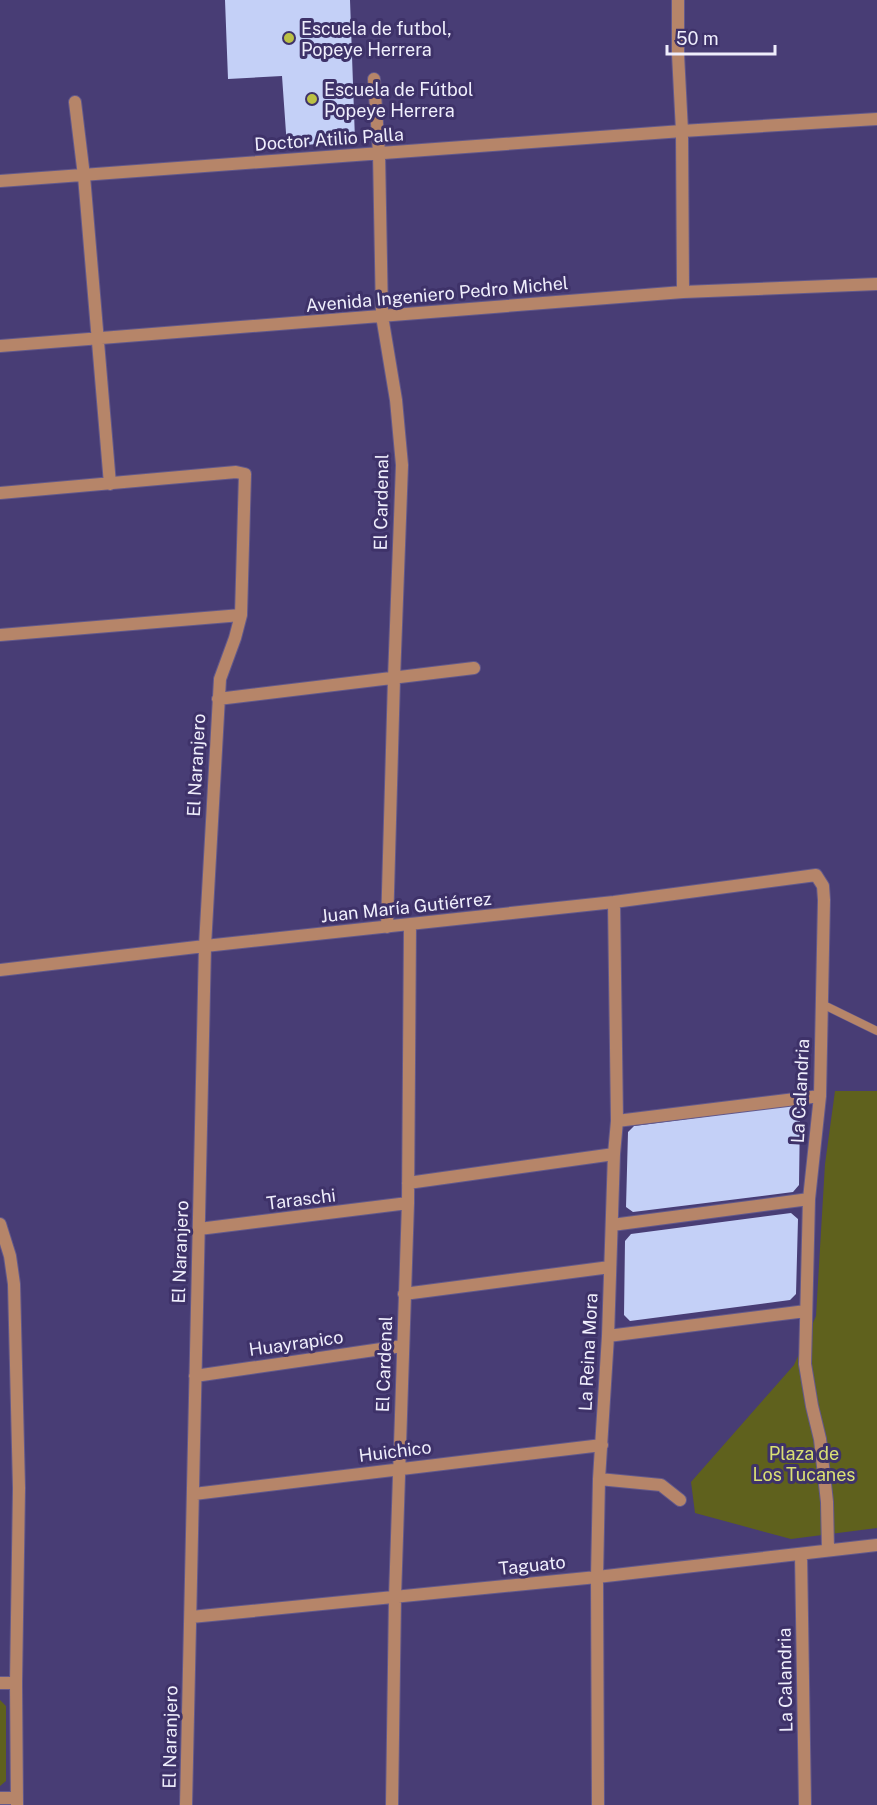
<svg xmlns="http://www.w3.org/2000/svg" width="877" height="1805" viewBox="0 0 877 1805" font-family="'Public Sans',sans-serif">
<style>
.green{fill:#5f611d}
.building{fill:#c4d0f7}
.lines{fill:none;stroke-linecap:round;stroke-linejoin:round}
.service-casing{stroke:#63598b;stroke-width:9}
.minor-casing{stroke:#63598b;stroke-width:14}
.service{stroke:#b68569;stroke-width:8}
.minor{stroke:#b68569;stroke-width:12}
.poi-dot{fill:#bbc044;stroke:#3e3269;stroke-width:2}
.labels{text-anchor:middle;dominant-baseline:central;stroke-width:6;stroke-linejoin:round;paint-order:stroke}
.poi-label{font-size:18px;fill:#efeefc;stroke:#3e3269;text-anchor:start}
.street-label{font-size:18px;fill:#efeefc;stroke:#3e3269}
.park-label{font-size:18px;fill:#dae074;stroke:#3e3269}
</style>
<rect width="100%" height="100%" fill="#483d75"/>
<!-- green -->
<path class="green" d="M 835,1091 L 877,1091 L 877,1528 L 791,1539 L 695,1513 L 691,1482 L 794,1365 L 816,1316 L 825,1164 Z
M 0,1700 L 6,1706 L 6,1781 L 0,1786 Z"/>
<!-- building -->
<path class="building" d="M 225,0 L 350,0 L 355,140 L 287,147 L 282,76 L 228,79 Z
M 794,1105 L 800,1111 L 799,1185 L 793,1192 L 633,1212 L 626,1207 L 628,1132 L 634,1126 Z
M 791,1213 L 798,1219 L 796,1294 L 790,1300 L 630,1321 L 624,1315 L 625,1241 L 631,1234 Z"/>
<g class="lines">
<!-- service casing -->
<g class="service-casing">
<path id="service" d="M 822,1004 L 877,1031"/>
</g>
<!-- minor casing -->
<g class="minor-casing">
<path id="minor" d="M 678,0 L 678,54 L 682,131 L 683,292
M 374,79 L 379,153 L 382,316 L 396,400 L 402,465 L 394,679 L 387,927
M 75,102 L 84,176 L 110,484
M 0,181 L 682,131 L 877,119
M 0,346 L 683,292 L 877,284
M 0,493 L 236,472 L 245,474 L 241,615 L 235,638 L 220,679 L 205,946 L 186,1805
M 0,635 L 241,615
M 218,699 L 474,668
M 0,970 L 205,946 L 614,902 L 816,875 L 823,886 L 824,900 L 820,1096 L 809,1199 L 805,1364 L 812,1406 L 820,1439 L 827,1502 L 828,1550
M 617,1121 L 820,1096
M 408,1183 L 614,1154
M 0,1224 L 10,1256 L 14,1284 L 19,1488 L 16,1683 L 17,1805
M 612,1225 L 809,1199
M 199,1229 L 408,1203
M 404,1294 L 610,1267
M 608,1336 L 806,1311
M 195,1376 L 402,1346
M 599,1479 L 661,1485 L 680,1500
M 194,1494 L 602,1445
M 801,1554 L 805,1805
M 191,1617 L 597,1577 L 877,1545
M 0,1683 L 16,1683
M 0,1798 L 17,1798
M 392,1805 L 395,1597 L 408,1203 L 410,925
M 598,1805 L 597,1577 L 599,1479 L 608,1336 L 614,1154 L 617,1121 L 614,902"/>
</g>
<!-- service -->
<use href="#service" class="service"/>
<!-- minor -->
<use href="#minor" class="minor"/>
</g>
<!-- markers -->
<g class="poi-dot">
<circle cx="289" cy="38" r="6"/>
<circle cx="312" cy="99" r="6"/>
</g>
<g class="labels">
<!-- poi labels -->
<g class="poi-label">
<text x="301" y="28">Escuela de futbol,<tspan x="301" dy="21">Popeye Herrera</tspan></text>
<text x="324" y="89">Escuela de Fútbol<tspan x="324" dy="21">Popeye Herrera</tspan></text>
</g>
<!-- street labels -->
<g class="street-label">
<text transform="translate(329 139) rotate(-4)">Doctor Atilio Palla</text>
<text transform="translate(437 294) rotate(-5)">Avenida Ingeniero Pedro Michel</text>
<text transform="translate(381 502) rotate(-89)">El Cardenal</text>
<text transform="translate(196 765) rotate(-87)">El Naranjero</text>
<text transform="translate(406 907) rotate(-6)">Juan María Gutiérrez</text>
<text transform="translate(800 1091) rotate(-87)">La Calandria</text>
<text transform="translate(301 1199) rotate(-7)">Taraschi</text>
<text transform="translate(180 1252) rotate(-88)">El Naranjero</text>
<text transform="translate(296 1343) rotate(-8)">Huayrapico</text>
<text transform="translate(588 1352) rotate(-87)">La Reina Mora</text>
<text transform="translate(384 1364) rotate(-88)">El Cardenal</text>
<text transform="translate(395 1451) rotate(-7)">Huichico</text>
<text transform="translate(532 1565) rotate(-6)">Taguato</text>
<text transform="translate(785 1680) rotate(-91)">La Calandria</text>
<text transform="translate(170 1737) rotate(-89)">El Naranjero</text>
</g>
<!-- park labels -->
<g class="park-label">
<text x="804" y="1453">Plaza de<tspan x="804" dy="21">Los Tucanes</tspan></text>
</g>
</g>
<!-- scale -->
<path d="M667 45v9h108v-9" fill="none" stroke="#efeefc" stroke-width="3"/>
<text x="676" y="45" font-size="18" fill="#efeefc" stroke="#3e3269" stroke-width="4.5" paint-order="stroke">50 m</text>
</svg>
